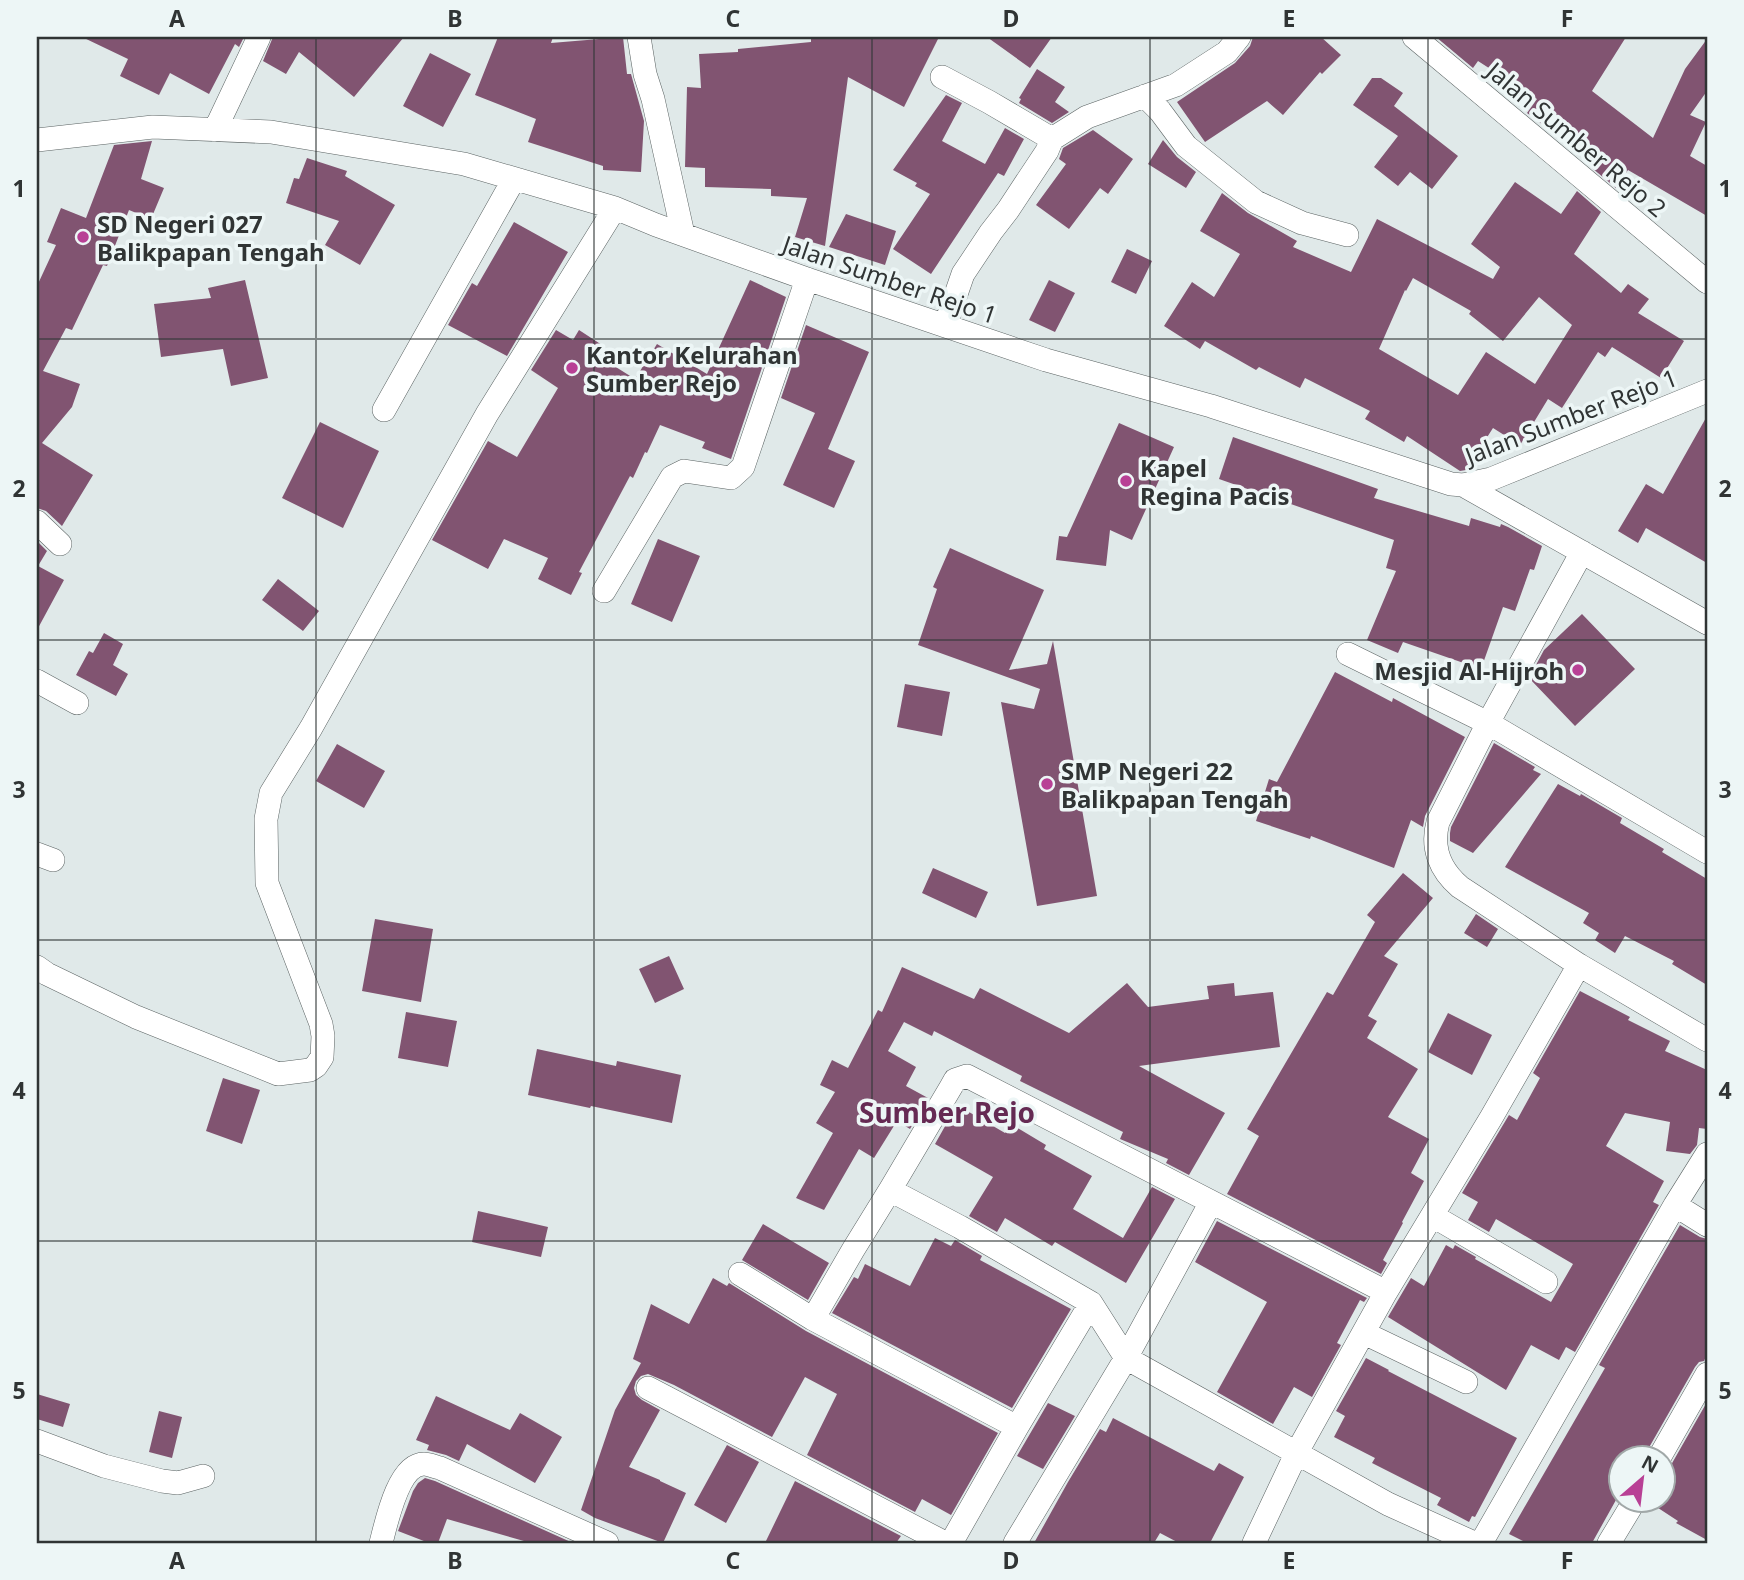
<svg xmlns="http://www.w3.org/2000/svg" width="1744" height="1580" viewBox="0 0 1744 1580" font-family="'Noto Sans',sans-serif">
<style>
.building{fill:#815471;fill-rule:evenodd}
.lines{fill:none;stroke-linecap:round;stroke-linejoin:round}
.street-casing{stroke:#5b6363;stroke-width:24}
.street{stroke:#fff;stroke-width:23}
.grid{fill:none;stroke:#303434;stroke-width:2;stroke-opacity:0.55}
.poi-dot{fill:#b84095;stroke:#edf6f6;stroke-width:2.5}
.labels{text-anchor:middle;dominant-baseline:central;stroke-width:7;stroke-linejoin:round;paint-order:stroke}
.street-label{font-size:24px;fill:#303434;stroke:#edf6f6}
.poi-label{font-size:24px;font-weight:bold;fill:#303434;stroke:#edf6f6;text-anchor:start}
.quarter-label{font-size:28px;font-weight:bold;fill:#652a53;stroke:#edf6f6}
.neatline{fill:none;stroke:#303434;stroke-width:2.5}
.grid-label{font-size:23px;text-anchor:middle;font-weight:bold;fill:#303434}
</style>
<rect width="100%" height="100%" fill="#e0e9e9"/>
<!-- building -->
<path class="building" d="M 82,37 L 244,37 L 239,47 L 235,44 L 209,94 L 170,73 L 159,95 L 120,76 L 128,59 Z
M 273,37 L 404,37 L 354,97 L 299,52 L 286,74 L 263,61 Z
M 498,37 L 553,37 L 551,43 L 623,37 L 627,74 L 631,74 L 644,121 L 641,172 L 603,170 L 603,166 L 528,142 L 536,119 L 475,95 Z
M 811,37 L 939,37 L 904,107 L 848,77 L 825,246 L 795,237 L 807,198 L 771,196 L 771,189 L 705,187 L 705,168 L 685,167 L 687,87 L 701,88 L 699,54 L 738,52 L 738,49 L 811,42 Z
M 987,37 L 1052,37 L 1030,68 Z
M 1253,37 L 1321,37 L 1341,55 L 1322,74 L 1320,72 L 1283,115 L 1267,101 L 1205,142 L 1177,102 L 1235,63 L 1250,46 Z
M 1436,37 L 1626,37 L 1592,91 L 1653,138 L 1685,69 L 1707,39 L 1707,91 L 1690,115 L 1706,122 L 1690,156 L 1707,166 L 1707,216 L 1628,170 L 1616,188 L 1592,168 L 1595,163 L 1527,113 L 1537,99 L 1478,61 L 1473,68 Z
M 430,53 L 471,74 L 443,127 L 403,106 Z
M 1037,69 L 1065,87 L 1055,102 L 1069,112 L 1052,123 L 1019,103 L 1021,99 L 1019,98 Z
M 1372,78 L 1381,78 L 1403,93 L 1394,106 L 1458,156 L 1432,189 L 1410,172 L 1398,186 L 1374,167 L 1398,136 L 1353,105 Z
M 946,95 L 962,103 L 942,141 L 985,164 L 1005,128 L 1024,139 L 1004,176 L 998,173 L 931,274 L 893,249 L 930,194 L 915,186 L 917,183 L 893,170 Z
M 1093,130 L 1133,159 L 1108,194 L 1100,188 L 1069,229 L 1036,205 L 1066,164 L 1059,159 L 1063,148 Z
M 1163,140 L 1177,157 L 1196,172 L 1186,188 L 1148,164 Z
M 152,141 L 141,179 L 164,188 L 151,219 L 129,210 L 107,266 L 103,265 L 72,330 L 66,328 L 43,371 L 80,384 L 72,407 L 42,443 L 93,475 L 62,526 L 46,511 L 37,508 L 37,286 L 56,245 L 47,242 L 61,208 L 86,218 L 114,145 Z
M 307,158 L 347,171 L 345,176 L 395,205 L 360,265 L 325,245 L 339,221 L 286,203 L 294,178 L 299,179 Z
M 1515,182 L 1561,214 L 1577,191 L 1601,212 L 1574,254 L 1621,293 L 1628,284 L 1649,299 L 1638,313 L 1684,341 L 1661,378 L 1612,347 L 1605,357 L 1598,352 L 1562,408 L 1548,399 L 1520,445 L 1493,428 L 1466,470 L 1460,471 L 1407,436 L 1404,442 L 1365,419 L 1370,411 L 1305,378 L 1300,388 L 1259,367 L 1256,370 L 1205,341 L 1200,349 L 1164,326 L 1192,282 L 1214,297 L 1240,254 L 1200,231 L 1222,193 L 1248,213 L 1297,241 L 1293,247 L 1351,272 L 1377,219 L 1493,279 L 1500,267 L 1471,244 ZM 1413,278 L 1471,311 L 1469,314 L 1503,341 L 1539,297 L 1572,325 L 1535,384 L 1486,352 L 1458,395 L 1379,349 L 1405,290 L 1406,291 Z
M 846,214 L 896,231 L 885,265 L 829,247 Z
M 514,222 L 568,252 L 507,356 L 448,325 L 472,283 L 477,286 Z
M 1127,249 L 1152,261 L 1136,294 L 1111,282 Z
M 245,280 L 268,378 L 231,386 L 223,349 L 161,357 L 154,304 L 211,298 L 208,288 Z
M 750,280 L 786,297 L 731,459 L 702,448 L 705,442 L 660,425 L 647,453 L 645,452 L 633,478 L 630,476 L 579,572 L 582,573 L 571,595 L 538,579 L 548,558 L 504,539 L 488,569 L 432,540 L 488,441 L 517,457 L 558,388 L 531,370 L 556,330 L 573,340 L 579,330 L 602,345 L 595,354 L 635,379 L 657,344 L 707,374 Z
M 1049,280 L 1075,293 L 1055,332 L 1029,320 Z
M 806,325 L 869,352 L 828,449 L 855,461 L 834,508 L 783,485 L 815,413 L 781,398 Z
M 1707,416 L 1707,563 L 1646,528 L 1638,543 L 1618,531 L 1646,484 L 1663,494 Z
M 320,422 L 379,451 L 343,528 L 282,498 Z
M 1119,423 L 1174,447 L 1132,540 L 1110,530 L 1106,566 L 1056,560 L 1059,536 L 1067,537 Z
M 1233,437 L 1378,489 L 1374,498 L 1469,526 L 1471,518 L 1500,527 L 1501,524 L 1508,527 L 1542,546 L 1534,570 L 1530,569 L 1515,611 L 1503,607 L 1481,669 L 1403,642 L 1398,653 L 1367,640 L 1396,571 L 1386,568 L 1394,540 L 1219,479 Z
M 658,539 L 700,556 L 672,622 L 631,604 Z
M 37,541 L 47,551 L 38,566 L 64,580 L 37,630 Z
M 950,548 L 1044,590 L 1009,670 L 1047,664 L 1053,641 L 1097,896 L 1037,906 L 1001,702 L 1034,709 L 1040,689 L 918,645 L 937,589 L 933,587 Z
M 278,579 L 319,611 L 303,631 L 262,600 Z
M 1582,614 L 1635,669 L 1575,726 L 1529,678 L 1544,650 Z
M 104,633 L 123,644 L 113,665 L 128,674 L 116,696 L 76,675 L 89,651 L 93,653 Z
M 1335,672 L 1392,702 L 1393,698 L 1465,737 L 1425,816 L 1423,827 L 1411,820 L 1394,868 L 1311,836 L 1310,839 L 1256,821 L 1269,779 L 1277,782 Z
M 905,684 L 950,692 L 942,736 L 897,727 Z
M 1494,743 L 1535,767 L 1533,770 L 1541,774 L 1473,853 L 1450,841 L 1450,833 L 1451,827 Z
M 337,744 L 385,771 L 364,808 L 316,781 Z
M 1558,784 L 1580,796 L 1581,794 L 1622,818 L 1620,823 L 1664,849 L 1662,852 L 1707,879 L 1707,985 L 1672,964 L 1674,961 L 1625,936 L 1615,953 L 1595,940 L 1599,933 L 1583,923 L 1589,913 L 1505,867 Z
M 933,868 L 988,892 L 976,918 L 922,893 Z
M 1403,873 L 1433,898 L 1384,956 L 1398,964 L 1368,1016 L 1377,1021 L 1367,1038 L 1418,1069 L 1388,1117 L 1429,1139 L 1411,1173 L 1424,1181 L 1402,1222 L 1403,1223 L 1383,1260 L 1387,1263 L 1381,1274 L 1227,1194 L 1259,1136 L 1247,1129 L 1327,992 L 1333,995 L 1375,922 L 1367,915 Z
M 1476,914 L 1498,929 L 1487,947 L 1464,933 Z
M 375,919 L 433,929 L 421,1002 L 362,991 Z
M 669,956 L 684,989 L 655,1003 L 639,969 Z
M 902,967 L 974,999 L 980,988 L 1069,1033 L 1127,983 L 1148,1007 L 1209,999 L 1207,986 L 1234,983 L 1235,996 L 1273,992 L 1280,1047 L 1139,1066 L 1225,1113 L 1189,1175 L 1166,1163 L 1168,1159 L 1120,1139 L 1123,1132 L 1020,1081 L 1022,1076 L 934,1031 L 932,1036 L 904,1022 L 888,1051 L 916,1067 L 906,1086 L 928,1098 L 910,1129 L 897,1121 L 874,1158 L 859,1149 L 824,1210 L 796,1198 L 833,1133 L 816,1123 L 835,1092 L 820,1085 L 832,1060 L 848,1068 L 878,1010 L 882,1012 Z
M 1580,991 L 1630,1017 L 1628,1020 L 1670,1041 L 1665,1051 L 1707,1070 L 1707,1129 L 1699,1128 L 1697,1145 L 1690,1154 L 1666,1151 L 1670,1122 L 1625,1113 L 1606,1146 L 1664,1181 L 1653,1202 L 1659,1205 L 1575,1352 L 1566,1347 L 1559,1360 L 1531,1345 L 1506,1390 L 1388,1317 L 1411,1278 L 1424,1286 L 1446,1245 L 1453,1249 L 1455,1245 L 1476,1257 L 1475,1259 L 1551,1302 L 1573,1264 L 1496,1219 L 1489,1232 L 1468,1220 L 1478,1202 L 1462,1193 L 1509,1115 L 1517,1120 L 1540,1078 L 1533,1073 Z
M 406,1012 L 457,1021 L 448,1067 L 398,1058 Z
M 1448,1013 L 1492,1035 L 1472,1075 L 1428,1052 Z
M 537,1049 L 616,1066 L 617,1061 L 681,1075 L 672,1123 L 591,1106 L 590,1108 L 528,1095 Z
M 223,1078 L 260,1090 L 242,1144 L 206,1131 Z
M 957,1105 L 1005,1133 L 1011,1124 L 1046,1145 L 1044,1149 L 1092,1176 L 1073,1209 L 1123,1238 L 1152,1187 L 1175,1199 L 1126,1283 L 1055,1242 L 1052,1246 L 1005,1218 L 997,1232 L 969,1216 L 993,1177 L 935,1144 Z
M 478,1211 L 548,1227 L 541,1257 L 472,1242 Z
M 1217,1221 L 1367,1298 L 1364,1302 L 1360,1300 L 1337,1343 L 1341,1345 L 1312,1397 L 1294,1387 L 1273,1424 L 1217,1392 L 1267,1302 L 1195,1262 Z
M 763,1224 L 829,1263 L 808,1300 L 742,1260 Z
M 1680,1225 L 1700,1237 L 1707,1239 L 1707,1354 L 1704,1361 L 1699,1362 L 1695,1367 L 1647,1451 L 1645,1458 L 1621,1458 L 1621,1491 L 1592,1543 L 1527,1543 L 1509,1534 L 1605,1368 L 1599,1365 Z
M 935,1238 L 951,1246 L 955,1240 L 982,1256 L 980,1260 L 1071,1309 L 1012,1408 L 832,1313 L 854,1277 L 858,1279 L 865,1264 L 910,1286 Z
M 713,1278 L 727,1286 L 729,1283 L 806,1331 L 998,1433 L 951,1515 L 922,1499 L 915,1512 L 807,1455 L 837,1394 L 805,1377 L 772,1437 L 674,1385 L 648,1374 L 641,1376 L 636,1381 L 634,1388 L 636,1395 L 642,1400 L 660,1410 L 629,1467 L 660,1480 L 660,1481 L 686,1493 L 663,1543 L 595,1518 L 581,1510 L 615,1410 L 641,1363 L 633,1359 L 651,1304 L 689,1324 Z
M 1366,1358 L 1389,1370 L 1388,1371 L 1517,1438 L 1475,1517 L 1472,1516 L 1469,1522 L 1437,1505 L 1441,1498 L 1372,1463 L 1375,1458 L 1334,1437 L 1345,1416 L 1336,1411 Z
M 37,1394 L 70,1404 L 63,1427 L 37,1419 Z
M 436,1396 L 510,1430 L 520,1413 L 562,1437 L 535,1483 L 467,1444 L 459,1461 L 446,1455 L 427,1450 L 429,1445 L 416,1440 Z
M 1707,1402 L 1707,1540 L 1676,1523 L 1678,1521 L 1649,1502 L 1649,1500 L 1663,1500 L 1663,1471 L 1671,1465 Z
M 1048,1403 L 1075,1416 L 1043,1469 L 1017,1456 Z
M 159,1411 L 182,1417 L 172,1458 L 149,1452 Z
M 1113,1418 L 1214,1471 L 1219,1463 L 1244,1477 L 1210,1543 L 1179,1543 L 1160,1533 L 1154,1543 L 1034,1543 L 1068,1482 L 1100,1429 L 1106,1432 Z
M 727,1445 L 759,1462 L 726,1523 L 694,1505 Z
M 425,1478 L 435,1481 L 573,1543 L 531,1543 L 447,1519 L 438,1543 L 429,1543 L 398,1531 L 413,1491 L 418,1483 Z
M 795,1481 L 901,1536 L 896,1543 L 765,1543 Z"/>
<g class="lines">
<!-- street casing -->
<g class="street-casing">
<path id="street" d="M 639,37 L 645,74 L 653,99 L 683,234
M 1414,37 L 1707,282
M 942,77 L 989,102 L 1052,139
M 1145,96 L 1160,111 L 1186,146 L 1256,202 L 1302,223 L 1347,235
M 215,130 L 259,37
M 37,140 L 153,127 L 271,132 L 464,164 L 615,208 L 656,225 L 807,279 L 1046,360 L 1211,406 L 1451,484 L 1463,485 L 1491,479 L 1707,391
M 945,326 L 963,274 L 991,232 L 1008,210 L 1047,151 L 1052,139 L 1087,117 L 1176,85 L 1227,52 L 1239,37
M 384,410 L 514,179
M 1463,485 L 1707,623
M 37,522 L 60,544
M 1582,552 L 1488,723 L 1438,822 C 1431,848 1440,870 1460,887 L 1579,965 L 1707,1040
M 604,591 L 672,477 L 684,471 L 731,478 L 743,467 L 807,279
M 1348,654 L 1488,723 L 1707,852
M 37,681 L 77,703
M 37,854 L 53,860
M 37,967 L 47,974 L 136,1017 L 278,1074 L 310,1070 L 316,1066 L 322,1057 L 323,1036 L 321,1024 L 267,883 L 266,819 L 271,793 L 311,728 L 487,414 L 615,208
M 890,1190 L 951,1087 L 955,1080 L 967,1076 L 1386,1292
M 1675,1205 L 1707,1225
M 1433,1216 L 1546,1282
M 740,1274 L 813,1319
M 1364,1333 L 1466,1382
M 1126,1358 L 1211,1202
M 648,1388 L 945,1543
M 1017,1427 L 813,1319 L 853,1250 L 890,1190 L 960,1227 L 1091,1303 L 1126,1358
M 37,1441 L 104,1466 L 162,1481 L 178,1483 L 203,1476
M 1659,1458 L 1707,1374
M 381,1543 C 386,1524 398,1464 424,1464 C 429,1464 435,1467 440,1468 L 607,1543
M 951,1543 L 1017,1427 L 1091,1303
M 1015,1543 L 1126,1358 L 1388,1504 L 1474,1543
M 1254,1543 L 1297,1452 L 1386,1292 L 1491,1118 L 1579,965
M 1481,1543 L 1675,1205 L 1707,1154
M 1609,1543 L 1635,1500"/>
</g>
<!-- street -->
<use href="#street" class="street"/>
</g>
<!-- grid -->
<path class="grid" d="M 316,37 L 316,1543M 594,37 L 594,1543M 872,37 L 872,1543M 1150,37 L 1150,1543M 1428,37 L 1428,1543M 37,339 L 1707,339M 37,640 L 1707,640M 37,940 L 1707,940M 37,1241 L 1707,1241"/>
<!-- markers -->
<g class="poi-dot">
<circle cx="83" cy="237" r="7"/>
<circle cx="572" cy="368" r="7"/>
<circle cx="1126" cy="481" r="7"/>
<circle cx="1578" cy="670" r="7"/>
<circle cx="1047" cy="784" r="7"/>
</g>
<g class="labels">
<!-- street labels -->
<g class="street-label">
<text transform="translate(1577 139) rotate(40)">Jalan Sumber Rejo 2</text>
<text transform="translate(890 279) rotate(19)">Jalan Sumber Rejo 1</text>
<text transform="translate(1571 416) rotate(-21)">Jalan Sumber Rejo 1</text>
</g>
<!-- poi labels -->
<g class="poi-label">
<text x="97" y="223">SD Negeri 027<tspan x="97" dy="28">Balikpapan Tengah</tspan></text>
<text x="586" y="354">Kantor Kelurahan<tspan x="586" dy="28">Sumber Rejo</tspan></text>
<text x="1140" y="467">Kapel<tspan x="1140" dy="28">Regina Pacis</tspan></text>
<text x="1564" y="670" text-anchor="end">Mesjid Al-Hijroh</text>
<text x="1061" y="770">SMP Negeri 22<tspan x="1061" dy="28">Balikpapan Tengah</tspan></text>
</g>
<!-- quarter labels -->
<g class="quarter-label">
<text x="947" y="1112">Sumber Rejo</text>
</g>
</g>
<!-- border -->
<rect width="1744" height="1580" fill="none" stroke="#edf6f6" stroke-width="77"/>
<!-- north arrow -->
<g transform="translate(1642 1479) rotate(28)"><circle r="33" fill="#edf6f6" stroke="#a1a8a8" stroke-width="2"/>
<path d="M0-5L12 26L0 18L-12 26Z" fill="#b84095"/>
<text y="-10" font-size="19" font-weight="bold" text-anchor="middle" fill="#303434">N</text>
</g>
<rect x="38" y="38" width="1668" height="1504" class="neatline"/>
<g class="grid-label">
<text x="177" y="27">A</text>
<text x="455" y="27">B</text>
<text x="733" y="27">C</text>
<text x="1011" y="27">D</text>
<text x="1289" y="27">E</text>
<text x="1567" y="27">F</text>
<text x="19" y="197">1</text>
<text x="1725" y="197">1</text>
<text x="19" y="497">2</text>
<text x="1725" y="497">2</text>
<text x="19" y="798">3</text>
<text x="1725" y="798">3</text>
<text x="19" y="1099">4</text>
<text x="1725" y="1099">4</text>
<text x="19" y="1399">5</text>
<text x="1725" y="1399">5</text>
<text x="177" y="1569">A</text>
<text x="455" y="1569">B</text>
<text x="733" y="1569">C</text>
<text x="1011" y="1569">D</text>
<text x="1289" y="1569">E</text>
<text x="1567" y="1569">F</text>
</g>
</svg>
